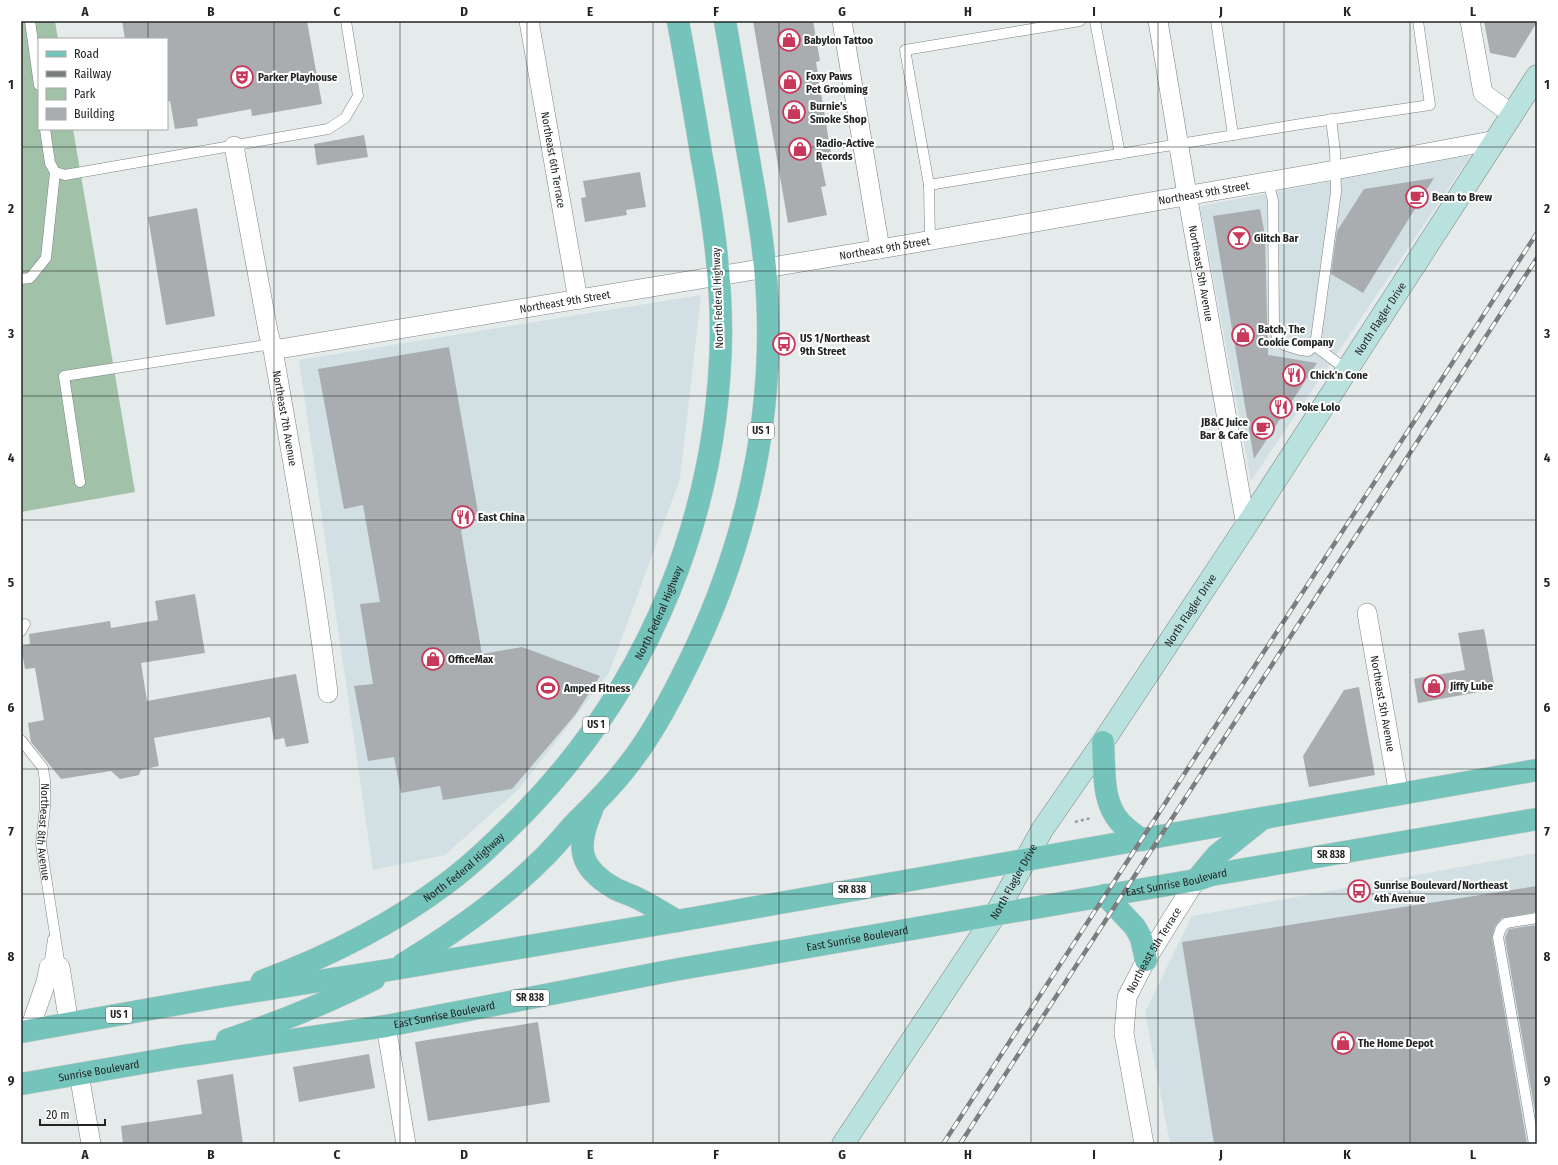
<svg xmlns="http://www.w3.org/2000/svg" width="1558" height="1165" viewBox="0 0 1558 1165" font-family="'Fira Sans Condensed',sans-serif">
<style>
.built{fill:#d2e0e4}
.green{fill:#a1c2a9}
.building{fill:#aaadb0}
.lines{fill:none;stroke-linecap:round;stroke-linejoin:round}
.lane-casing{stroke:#7d8283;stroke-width:11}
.street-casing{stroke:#7d8283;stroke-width:20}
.secondary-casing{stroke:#7d8283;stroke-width:23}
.primary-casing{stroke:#c6c6c6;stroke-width:23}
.path{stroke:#979b9b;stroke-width:2.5;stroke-dasharray:3 3;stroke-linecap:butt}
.lane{stroke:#fff;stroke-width:10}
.street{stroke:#fff;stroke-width:19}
.secondary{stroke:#b9e2de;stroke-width:22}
.primary{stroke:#74c4bc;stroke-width:22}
.rail-casing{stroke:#7b7e7f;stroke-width:4.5}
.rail{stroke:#fff;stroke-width:3;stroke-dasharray:9;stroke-linecap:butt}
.grid{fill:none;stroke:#232525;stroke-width:1;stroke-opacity:0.55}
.labels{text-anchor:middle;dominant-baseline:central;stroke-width:4;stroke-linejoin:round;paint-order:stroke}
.shield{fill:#fff;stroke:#656666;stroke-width:1}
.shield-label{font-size:10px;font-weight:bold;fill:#232525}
.poi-label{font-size:11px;font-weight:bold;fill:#232525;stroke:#fff;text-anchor:start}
.street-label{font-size:11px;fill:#232525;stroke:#fff}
.neatline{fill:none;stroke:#232525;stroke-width:1.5}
.grid-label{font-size:13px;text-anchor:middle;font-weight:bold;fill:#232525}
</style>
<rect width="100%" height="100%" fill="#e5eaeb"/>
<!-- built -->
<path class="built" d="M 1471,155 L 1251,481 L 1200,206 Z
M 701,295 L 680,479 L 609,673 L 520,788 L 445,855 L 373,870 L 299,360 Z
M 1537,853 L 1537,1144 L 1170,1144 L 1145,1012 L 1192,916 Z"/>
<!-- green -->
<path class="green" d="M 21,21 L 55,21 L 58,39 L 39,39 L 39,129 L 73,129 L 135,492 L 21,512 Z"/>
<!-- building -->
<path class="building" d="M 122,21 L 307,21 L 322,104 L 252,116 L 251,109 L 197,119 L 198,126 L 175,129 L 170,101 L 167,102 L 167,39 L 125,39 Z
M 753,21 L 813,21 L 820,61 L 816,62 L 832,160 L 821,162 L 826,186 L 821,187 L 827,215 L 788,223 Z
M 1484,21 L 1537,21 L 1537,22 L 1515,58 L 1490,53 Z
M 364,135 L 368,157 L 317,165 L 314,144 Z
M 640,172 L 646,207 L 626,210 L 627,215 L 585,222 L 581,198 L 586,197 L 583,181 Z
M 1434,178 L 1363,293 L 1331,274 L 1337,231 L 1364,189 Z
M 197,208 L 215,316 L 166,325 L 148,217 Z
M 1260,209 L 1265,235 L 1268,355 L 1317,363 L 1254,459 L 1213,216 Z
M 449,347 L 478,512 L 461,531 L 482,654 L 522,647 L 600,676 L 575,715 L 512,789 L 443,800 L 440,786 L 401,793 L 394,757 L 368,761 L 354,686 L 373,684 L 360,604 L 380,602 L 363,505 L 344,509 L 318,369 Z
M 195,594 L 205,653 L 141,663 L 147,701 L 296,674 L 309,743 L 286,747 L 284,738 L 274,740 L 270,717 L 154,738 L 159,766 L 141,770 L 139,775 L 120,779 L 111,771 L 61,779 L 31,742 L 28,723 L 44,720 L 35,668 L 25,669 L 21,646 L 30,644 L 29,634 L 110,621 L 111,628 L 158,620 L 155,601 Z
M 1484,629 L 1495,689 L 1418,703 L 1414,679 L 1465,670 L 1458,633 Z
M 1359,687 L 1375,775 L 1309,787 L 1303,756 L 1344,690 Z
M 1537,886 L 1537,912 L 1502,918 L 1495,926 L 1492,938 L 1527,1144 L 1214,1144 L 1182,942 Z
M 1537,925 L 1537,1123 L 1505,938 L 1509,929 Z
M 538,1022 L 550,1102 L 428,1121 L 415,1042 Z
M 369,1054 L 375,1088 L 299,1102 L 293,1067 Z
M 233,1074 L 243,1144 L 123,1144 L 121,1126 L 202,1114 L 197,1080 Z"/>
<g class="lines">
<!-- lane casing -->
<g class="lane-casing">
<g id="lane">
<path d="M 30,21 L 39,85"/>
<path d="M 1095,21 L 1120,154"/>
<path d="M 1216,21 L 1233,135"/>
<path d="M 45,129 L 50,163 L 55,172 L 65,175 L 328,129 L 345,118 L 358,96 L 346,21"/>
<path d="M 1268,181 L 1273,201 L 1274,328 L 1277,337 L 1284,345 L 1300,350 L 1308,351 L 1315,346 L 1336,192 L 1335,151 L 1331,119"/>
<path d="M 929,185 L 905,50 L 1080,21"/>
<path d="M 930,240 L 929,185 L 1301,124 L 1430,105 L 1418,21"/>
<path d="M 21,279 L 30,278 L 46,258 L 55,172"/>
<path d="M 1315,346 L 1347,370"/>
<path d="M 80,482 L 64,376 L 272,344"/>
<path d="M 21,631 L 25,624"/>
<path id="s1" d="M 21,740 L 43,768 L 45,781 L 45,807 L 41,844 L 60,967"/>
<path d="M 49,967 L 53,939"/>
<path d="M 1534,1144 L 1498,937 L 1501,928 L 1506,923 L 1537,918"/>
</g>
</g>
<!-- street casing -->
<g class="street-casing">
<g id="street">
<path id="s2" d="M 529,21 L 578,300"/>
<path d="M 842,21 L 880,249"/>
<path id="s3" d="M 1158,21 L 1184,177 L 1246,526"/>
<path d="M 1470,21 L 1483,93 L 1513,115"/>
<path id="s4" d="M 234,146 L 268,331 L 273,350 C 293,464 314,578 328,693"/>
<path id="s5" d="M 273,350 L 880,249 L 1335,170 L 1496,140"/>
<path id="s6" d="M 1367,613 L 1399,795"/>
<path d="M 60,967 L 69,1024"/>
<path d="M 386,1026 L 406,1144"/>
<path d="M 29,1031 L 46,982 L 49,967"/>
<path d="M 79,1074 L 91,1144"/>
<path id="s7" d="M 1144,1144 L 1124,1033 L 1127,997 L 1146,960 L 1196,880"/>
</g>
</g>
<!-- secondary casing -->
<g class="secondary-casing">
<g id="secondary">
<path id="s8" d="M 843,1144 L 995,915 L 1042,830 L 1103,742 L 1246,526 L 1537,76"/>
</g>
</g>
<!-- primary casing -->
<g class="primary-casing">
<g id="primary">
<path d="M 1103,742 C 1105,768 1101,801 1120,822 C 1126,829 1134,834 1142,840"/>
<path d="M 592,810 C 576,847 578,867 614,888 C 621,892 629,894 637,898 C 651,905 664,913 677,921"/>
<path d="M 1196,880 L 1217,855 L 1262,819"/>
<path d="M 1105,895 L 1135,927 L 1141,938 L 1146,960"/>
<path d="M 403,964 C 452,934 500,901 541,860 C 553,849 563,836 574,824 C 593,805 613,786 629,764 C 650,738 667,706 682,676 C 739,565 771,441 768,316 C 767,263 758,211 749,160 C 741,114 733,67 725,21"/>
<path id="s9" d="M 262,981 C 327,957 391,925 447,883 C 475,862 500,837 525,812 C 650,683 719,513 721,333 C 721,272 712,213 701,153 C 694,109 686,65 678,21"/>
<path d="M 21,1032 L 218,997 L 395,969 L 677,921 L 1537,770"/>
<path d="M 227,1040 C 277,1023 327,1003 374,979"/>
<path id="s10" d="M 21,1084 L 177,1057 L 386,1026 L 674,970 L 1196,880 L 1211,875 L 1537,819"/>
</g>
</g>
<!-- path -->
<path class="path" d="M 1075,822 L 1091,818"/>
<!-- lane -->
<use href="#lane" class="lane"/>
<!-- street -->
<use href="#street" class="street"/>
<!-- secondary -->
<use href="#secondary" class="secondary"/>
<!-- primary -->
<use href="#primary" class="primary"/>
<!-- rail casing -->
<g class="rail-casing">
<path id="rail" d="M 943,1144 L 1537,233
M 960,1144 L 1537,258"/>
</g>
<!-- rail -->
<use href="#rail" class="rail"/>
</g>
<!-- grid -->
<path class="grid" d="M 148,21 L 148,39M 274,21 L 274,1144M 400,21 L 400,1144M 527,21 L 527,1144M 653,21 L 653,1144M 779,21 L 779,1144M 905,21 L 905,1144M 1031,21 L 1031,1144M 1158,21 L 1158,1144M 1284,21 L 1284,1144M 1410,21 L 1410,1144M 148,129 L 148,1144M 21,147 L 1537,147M 21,271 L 1537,271M 21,396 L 1537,396M 21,520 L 1537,520M 21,645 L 1537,645M 21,769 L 1537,769M 21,894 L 1537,894M 21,1018 L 1537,1018"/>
<!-- icons -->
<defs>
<g id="shop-ring" transform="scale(1.15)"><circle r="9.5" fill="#fff" stroke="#c7385b" stroke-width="1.5"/><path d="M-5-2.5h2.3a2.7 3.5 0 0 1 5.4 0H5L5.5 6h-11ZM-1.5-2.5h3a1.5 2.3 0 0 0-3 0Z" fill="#c7385b"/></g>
<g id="theatre-ring" transform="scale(1.15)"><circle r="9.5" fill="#fff" stroke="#c7385b" stroke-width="1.5"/><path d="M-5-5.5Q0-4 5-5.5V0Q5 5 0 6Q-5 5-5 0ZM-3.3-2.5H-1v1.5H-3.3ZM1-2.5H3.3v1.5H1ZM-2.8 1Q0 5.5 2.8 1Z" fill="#c7385b"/></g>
<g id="cafe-ring" transform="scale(1.15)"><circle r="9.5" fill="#fff" stroke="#c7385b" stroke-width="1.5"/><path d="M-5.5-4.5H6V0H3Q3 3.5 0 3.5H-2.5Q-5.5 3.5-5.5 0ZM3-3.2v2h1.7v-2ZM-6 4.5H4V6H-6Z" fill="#c7385b"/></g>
<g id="bar-ring" transform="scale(1.15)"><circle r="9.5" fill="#fff" stroke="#c7385b" stroke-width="1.5"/><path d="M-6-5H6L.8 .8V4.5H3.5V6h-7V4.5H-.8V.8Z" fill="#c7385b"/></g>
<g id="bus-ring" transform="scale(1.15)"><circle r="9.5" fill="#fff" stroke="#c7385b" stroke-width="1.5"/><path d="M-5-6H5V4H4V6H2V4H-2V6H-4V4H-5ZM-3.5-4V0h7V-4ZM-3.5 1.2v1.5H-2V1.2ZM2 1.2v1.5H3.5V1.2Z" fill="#c7385b"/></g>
<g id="restaurant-ring" transform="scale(1.15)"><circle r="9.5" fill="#fff" stroke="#c7385b" stroke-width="1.5"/><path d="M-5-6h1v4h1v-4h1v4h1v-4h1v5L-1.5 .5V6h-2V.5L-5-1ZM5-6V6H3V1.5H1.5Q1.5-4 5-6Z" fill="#c7385b"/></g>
<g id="stadium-ring" transform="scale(1.15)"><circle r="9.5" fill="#fff" stroke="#c7385b" stroke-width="1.5"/><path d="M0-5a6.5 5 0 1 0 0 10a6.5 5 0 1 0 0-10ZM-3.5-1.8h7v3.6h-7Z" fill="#c7385b"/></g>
</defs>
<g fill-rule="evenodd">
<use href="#shop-ring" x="789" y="40"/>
<use href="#theatre-ring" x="242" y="77"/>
<use href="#shop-ring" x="790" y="82"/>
<use href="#shop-ring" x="794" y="112"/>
<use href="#shop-ring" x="800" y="149"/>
<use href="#cafe-ring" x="1417" y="197"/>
<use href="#bar-ring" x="1239" y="238"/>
<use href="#shop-ring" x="1243" y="335"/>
<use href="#bus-ring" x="784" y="344"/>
<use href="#restaurant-ring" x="1294" y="375"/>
<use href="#restaurant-ring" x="1281" y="407"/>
<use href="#cafe-ring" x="1263" y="428"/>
<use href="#restaurant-ring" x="463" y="517"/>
<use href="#shop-ring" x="433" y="659"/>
<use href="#shop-ring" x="1434" y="686"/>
<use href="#stadium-ring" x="548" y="688"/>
<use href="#bus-ring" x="1359" y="891"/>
<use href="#shop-ring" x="1343" y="1043"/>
</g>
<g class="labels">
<!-- shield labels -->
<g class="shield">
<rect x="748" y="423" width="26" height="16" rx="3"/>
<rect x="583" y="717" width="26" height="16" rx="3"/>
<rect x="1312" y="847" width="38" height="16" rx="3"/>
<rect x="833" y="882" width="38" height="16" rx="3"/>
<rect x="511" y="990" width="38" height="16" rx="3"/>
<rect x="106" y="1007" width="26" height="16" rx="3"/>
</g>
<g class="shield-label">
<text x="761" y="431">US 1</text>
<text x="596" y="725">US 1</text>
<text x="1331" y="855">SR 838</text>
<text x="852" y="890">SR 838</text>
<text x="530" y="998">SR 838</text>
<text x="119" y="1015">US 1</text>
</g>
<!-- poi labels -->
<g class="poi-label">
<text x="804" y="40">Babylon Tattoo</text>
<text x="806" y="76">Foxy Paws<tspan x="806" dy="13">Pet Grooming</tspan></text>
<text x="258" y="77">Parker Playhouse</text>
<text x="810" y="106">Burnie's<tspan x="810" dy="13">Smoke Shop</tspan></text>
<text x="816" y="143">Radio-Active<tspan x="816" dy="13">Records</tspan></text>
<text x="1432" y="197">Bean to Brew</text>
<text x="1254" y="238">Glitch Bar</text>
<text x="1258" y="329">Batch, The<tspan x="1258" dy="13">Cookie Company</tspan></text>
<text x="800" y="338">US 1/Northeast<tspan x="800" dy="13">9th Street</tspan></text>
<text x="1310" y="375">Chick'n Cone</text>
<text x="1296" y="407">Poke Lolo</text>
<text x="1248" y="422" text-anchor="end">JB&amp;C Juice<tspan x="1248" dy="13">Bar &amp; Cafe</tspan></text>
<text x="478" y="517">East China</text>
<text x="448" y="659">OfficeMax</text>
<text x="1450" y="686">Jiffy Lube</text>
<text x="564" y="688">Amped Fitness</text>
<text x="1374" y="885">Sunrise Boulevard/Northeast<tspan x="1374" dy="13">4th Avenue</tspan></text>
<text x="1358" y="1043">The Home Depot</text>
</g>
<!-- street labels -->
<g class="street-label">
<text stroke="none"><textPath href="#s2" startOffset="141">Northeast 6th Terrace</textPath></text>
<text stroke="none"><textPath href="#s5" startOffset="944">Northeast 9th Street</textPath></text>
<text stroke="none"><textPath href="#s5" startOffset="620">Northeast 9th Street</textPath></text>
<text stroke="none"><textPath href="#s3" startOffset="256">Northeast 5th Avenue</textPath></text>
<text transform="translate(718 298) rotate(-92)">North Federal Highway</text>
<text stroke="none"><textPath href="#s5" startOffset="296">Northeast 9th Street</textPath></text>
<text stroke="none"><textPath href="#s8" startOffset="985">North Flagler Drive</textPath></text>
<text stroke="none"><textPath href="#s4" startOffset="277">Northeast 7th Avenue</textPath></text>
<text stroke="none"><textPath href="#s8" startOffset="637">North Flagler Drive</textPath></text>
<text stroke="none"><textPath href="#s9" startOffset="557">North Federal Highway</textPath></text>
<text stroke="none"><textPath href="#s6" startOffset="92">Northeast 5th Avenue</textPath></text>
<text stroke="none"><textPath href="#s1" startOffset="100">Northeast 8th Avenue</textPath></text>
<text stroke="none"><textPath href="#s9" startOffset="233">North Federal Highway</textPath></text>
<text stroke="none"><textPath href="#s8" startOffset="313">North Flagler Drive</textPath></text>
<text stroke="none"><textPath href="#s10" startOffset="1173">East Sunrise Boulevard</textPath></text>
<text stroke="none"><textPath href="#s10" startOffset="849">East Sunrise Boulevard</textPath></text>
<text stroke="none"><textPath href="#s7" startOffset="203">Northeast 5th Terrace</textPath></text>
<text stroke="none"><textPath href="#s10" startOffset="429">East Sunrise Boulevard</textPath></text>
<text stroke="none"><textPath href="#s10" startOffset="79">Sunrise Boulevard</textPath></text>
</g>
</g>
<!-- border -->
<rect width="1558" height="1165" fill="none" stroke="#ffffff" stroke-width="44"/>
<!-- legend -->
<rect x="38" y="38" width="130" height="92" fill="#ffffff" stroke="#a7a8a8"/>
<rect x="46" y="51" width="20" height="6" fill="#74c4bc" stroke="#a7a8a8"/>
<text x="74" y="58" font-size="12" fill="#232525">Road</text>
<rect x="46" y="71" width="20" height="6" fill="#7b7e7f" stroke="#a7a8a8"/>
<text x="74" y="78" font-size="12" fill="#232525">Railway</text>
<rect x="46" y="88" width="20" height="12" fill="#a1c2a9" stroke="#a7a8a8"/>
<text x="74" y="98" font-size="12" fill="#232525">Park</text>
<rect x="46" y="108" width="20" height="12" fill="#aaadb0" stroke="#a7a8a8"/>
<text x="74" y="118" font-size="12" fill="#232525">Building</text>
<!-- scale -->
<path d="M40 1119v6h65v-6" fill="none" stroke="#232525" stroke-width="2"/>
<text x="46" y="1119" font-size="12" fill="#232525" stroke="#ffffff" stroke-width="3" paint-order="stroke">20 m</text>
<rect x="22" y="22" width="1514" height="1121" class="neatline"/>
<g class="grid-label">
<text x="85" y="16">A</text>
<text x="211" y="16">B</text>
<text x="337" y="16">C</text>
<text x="464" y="16">D</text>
<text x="590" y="16">E</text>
<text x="716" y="16">F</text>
<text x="842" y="16">G</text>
<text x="968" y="16">H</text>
<text x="1094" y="16">I</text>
<text x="1221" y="16">J</text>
<text x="1347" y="16">K</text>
<text x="1473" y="16">L</text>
<text x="11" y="89">1</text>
<text x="1547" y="89">1</text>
<text x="11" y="213">2</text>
<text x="1547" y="213">2</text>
<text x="11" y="338">3</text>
<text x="1547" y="338">3</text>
<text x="11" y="462">4</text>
<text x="1547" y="462">4</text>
<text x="11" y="587">5</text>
<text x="1547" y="587">5</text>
<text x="11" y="712">6</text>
<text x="1547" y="712">6</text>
<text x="11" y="836">7</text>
<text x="1547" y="836">7</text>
<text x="11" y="961">8</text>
<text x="1547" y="961">8</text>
<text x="11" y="1085">9</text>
<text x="1547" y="1085">9</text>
<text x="85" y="1159">A</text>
<text x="211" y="1159">B</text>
<text x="337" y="1159">C</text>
<text x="464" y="1159">D</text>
<text x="590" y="1159">E</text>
<text x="716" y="1159">F</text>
<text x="842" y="1159">G</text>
<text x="968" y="1159">H</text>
<text x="1094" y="1159">I</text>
<text x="1221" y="1159">J</text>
<text x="1347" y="1159">K</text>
<text x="1473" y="1159">L</text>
</g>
</svg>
